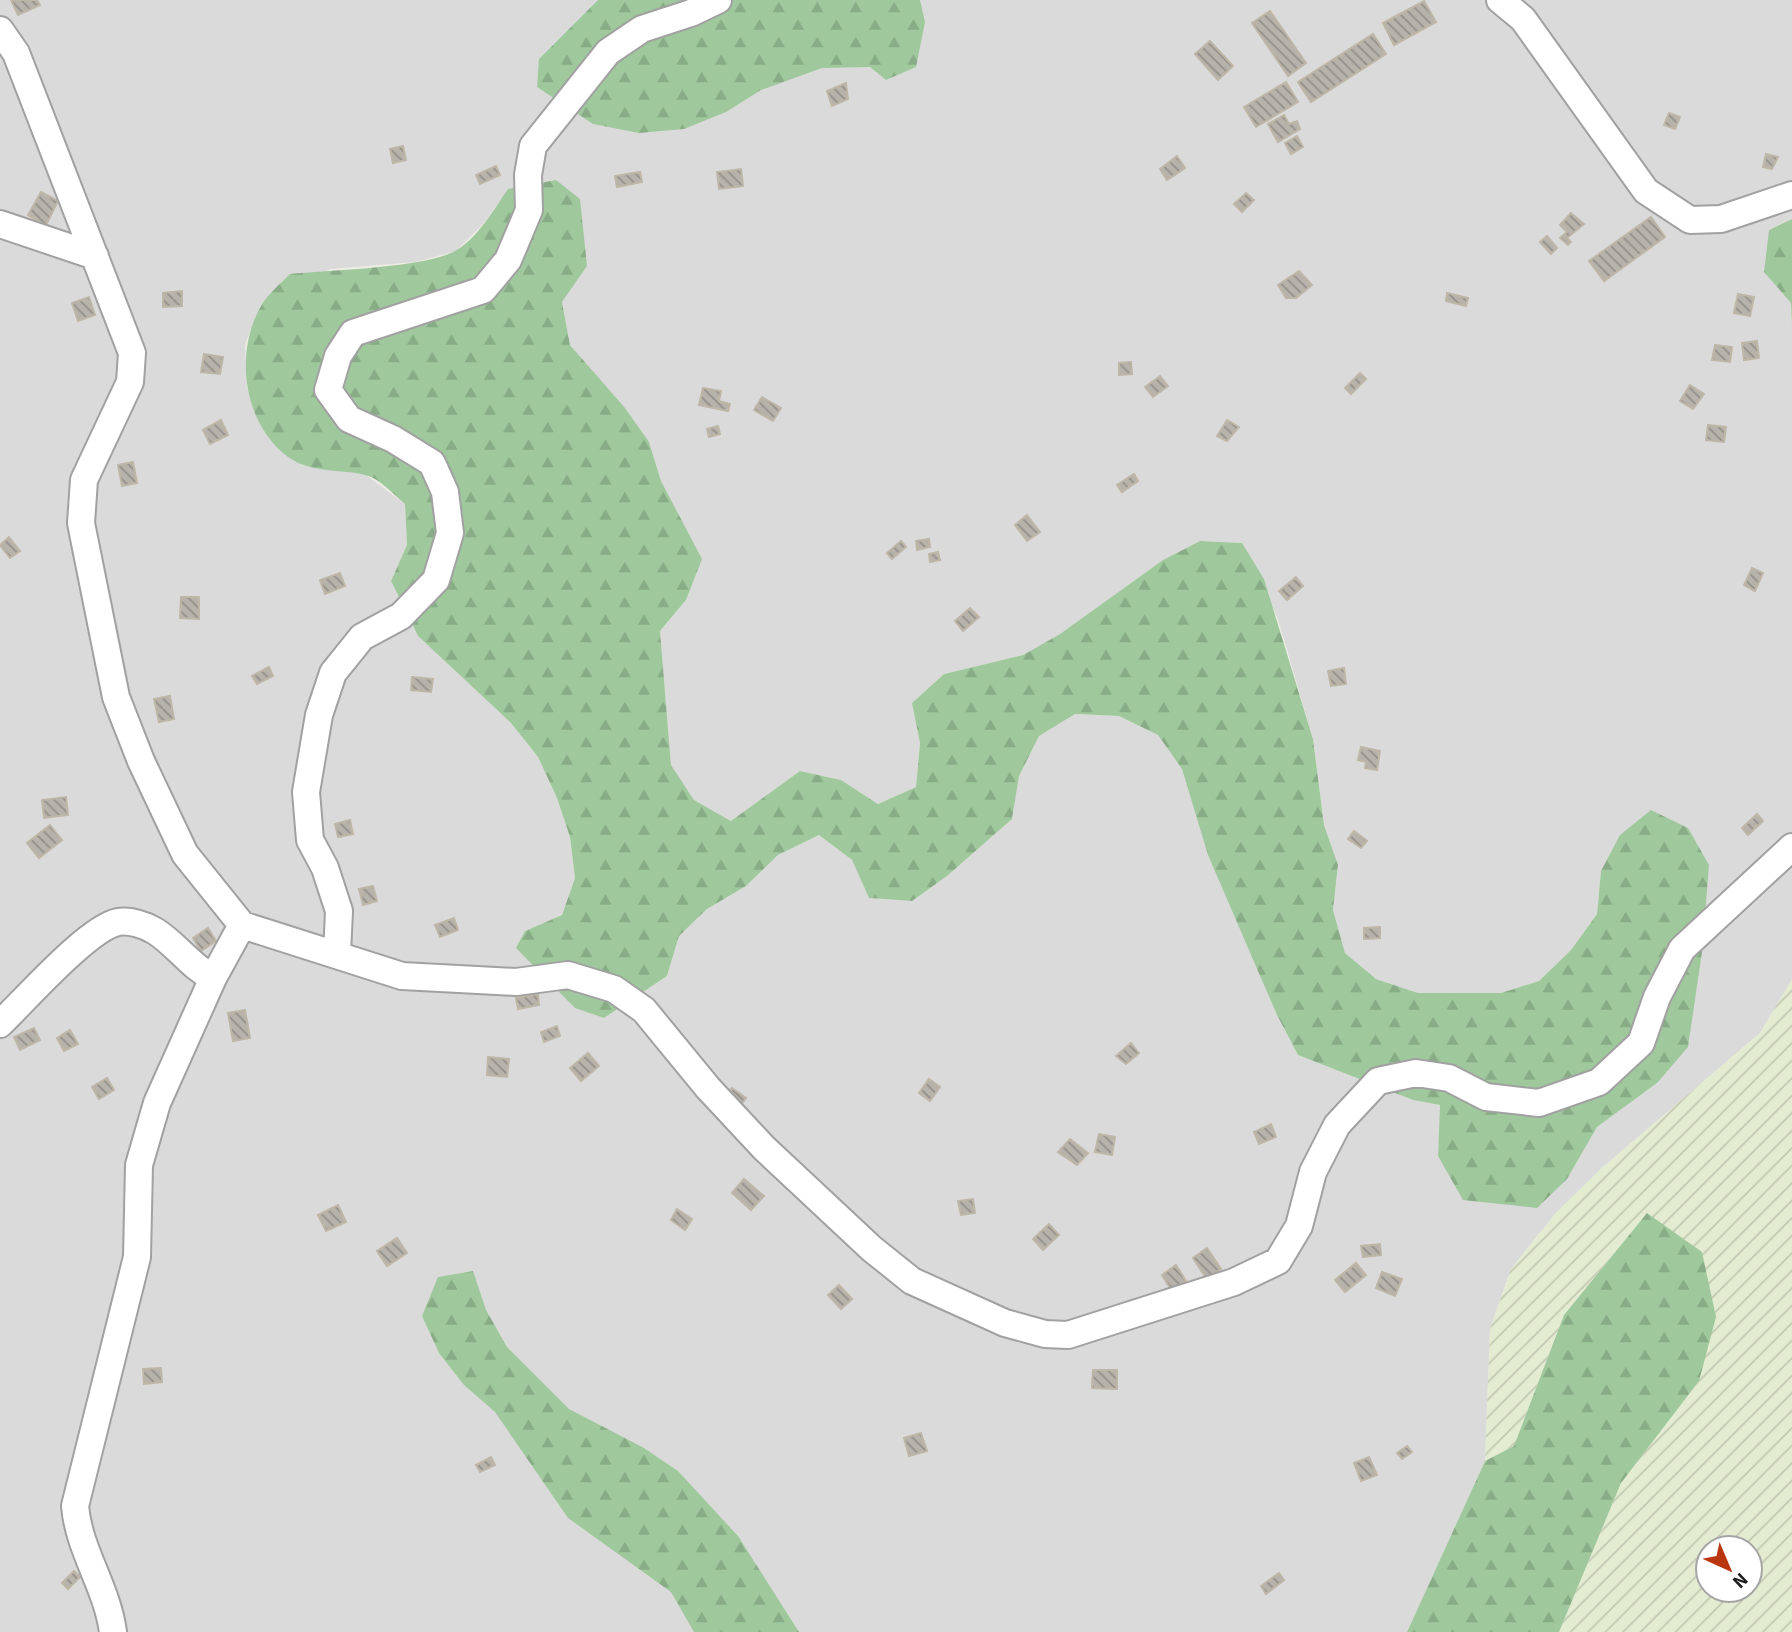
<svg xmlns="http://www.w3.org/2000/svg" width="1792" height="1632" viewBox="0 0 1792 1632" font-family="'Source Sans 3',sans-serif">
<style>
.residential{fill:#dbdada;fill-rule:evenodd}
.farmland{fill:url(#farmland-furrows);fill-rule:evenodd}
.forest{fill:url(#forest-firs)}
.building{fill:url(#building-back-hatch);stroke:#beb6a7;stroke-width:2}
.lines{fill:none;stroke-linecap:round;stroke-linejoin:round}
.minor-casing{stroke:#a1a1a1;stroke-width:30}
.minor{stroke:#fff;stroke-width:26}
</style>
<defs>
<pattern id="farmland-furrows" width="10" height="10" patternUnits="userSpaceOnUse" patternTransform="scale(1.75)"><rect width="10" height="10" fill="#e3ebd0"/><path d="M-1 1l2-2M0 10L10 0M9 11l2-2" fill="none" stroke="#c2c9b2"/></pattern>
<pattern id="forest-firs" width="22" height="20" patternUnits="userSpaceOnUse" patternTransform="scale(1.75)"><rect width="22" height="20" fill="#9fc99c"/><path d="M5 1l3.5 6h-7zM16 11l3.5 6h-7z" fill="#88ac86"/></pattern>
<pattern id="building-back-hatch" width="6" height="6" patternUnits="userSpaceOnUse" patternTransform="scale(1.75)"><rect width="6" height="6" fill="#b7b2aa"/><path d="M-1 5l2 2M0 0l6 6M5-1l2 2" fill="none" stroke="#94908a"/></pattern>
</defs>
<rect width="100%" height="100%" fill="#edece4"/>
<!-- residential -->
<path class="residential" d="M 0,0 L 1792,0 L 1792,219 L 1769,230 L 1791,303 L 1792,326 L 1792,979 L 1760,1033 L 1603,1167 L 1555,1214 L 1511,1269 L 1490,1329 L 1485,1461 L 1407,1632 L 0,1632 ZM 508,189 L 562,302 L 570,345 L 649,442 L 661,481 L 701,559 L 686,600 L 660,631 L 671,765 L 694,800 L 731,821 L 800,771 L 841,780 L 878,804 L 916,787 L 920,743 L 912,703 L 944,674 L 1023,655 L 1060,634 L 1163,560 L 1200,541 L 1242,543 L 1278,619 L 1313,739 L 1324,825 L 1338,865 L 1333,910 L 1345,953 L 1376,979 L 1418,993 L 1501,993 L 1539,981 L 1571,950 L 1597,914 L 1601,871 L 1657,1083 L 1597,1127 L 1567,1179 L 1438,1156 L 1441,1105 L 1413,1100 L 1298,1055 L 1277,1015 L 1226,894 L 1182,769 L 1158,735 L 1119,716 L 1074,714 L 1039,736 L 1019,775 L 1012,819 L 947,876 L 912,901 L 869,898 L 852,860 L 819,835 L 778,855 L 746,886 L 707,909 L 679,936 L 667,976 L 604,1018 L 525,931 L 562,915 L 575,878 L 570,837 L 557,798 L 538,757 L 511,723 L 418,636 L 391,581 L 407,545 L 405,504 L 247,387 L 245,344 L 261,305 L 330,269 L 415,262 L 456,251 L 485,222 Z"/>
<!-- farmland -->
<path class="farmland" d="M 1792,979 L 1792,1632 L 1559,1632 L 1621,1483 L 1699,1381 L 1647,1213 L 1564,1315 L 1514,1446 L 1485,1461 L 1490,1329 L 1511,1269 L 1555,1214 L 1603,1167 L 1760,1033 ZM 1708,1548 L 1750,1548 L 1750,1590 L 1708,1590 Z"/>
<!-- forest -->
<path class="forest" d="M 598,0 L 920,0 L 925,22 L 916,67 L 886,80 L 870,67 L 822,68 L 761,90 L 726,112 L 684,129 L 639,133 L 593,124 L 537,87 L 539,59 Z
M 556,180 L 580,199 L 587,266 L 562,302 L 570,345 L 625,408 L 649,442 L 661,481 L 702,559 L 686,600 L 660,631 L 671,765 L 694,800 L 731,821 L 800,771 L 841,780 L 878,804 L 916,787 L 920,743 L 912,703 L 944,674 L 1023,655 L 1060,634 L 1163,560 L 1200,541 L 1242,543 L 1264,579 L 1313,739 L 1324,825 L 1338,865 L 1333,910 L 1345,953 L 1376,979 L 1418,993 L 1501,993 L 1539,981 L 1571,950 L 1597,914 L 1601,871 L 1620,835 L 1651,810 L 1688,828 L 1709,865 L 1702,952 L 1688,1047 L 1657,1083 L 1597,1127 L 1567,1179 L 1537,1208 L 1463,1200 L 1438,1156 L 1440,1105 L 1413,1100 L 1298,1055 L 1277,1015 L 1208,855 L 1182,769 L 1158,735 L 1119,716 L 1075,714 L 1039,736 L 1019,776 L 1012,819 L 947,876 L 912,901 L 869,898 L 852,860 L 819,835 L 778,855 L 746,886 L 707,909 L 679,936 L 667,976 L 604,1018 L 575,1008 L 516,948 L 525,931 L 562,915 L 575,878 L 570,837 L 557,798 L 538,757 L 511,723 L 418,636 L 391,581 L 407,545 L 405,504 C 395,496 383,482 371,477 C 349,468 313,475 288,457 C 243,423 234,353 261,306 C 267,295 280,284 290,274 C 329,270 425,268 455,251 C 478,238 494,209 508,189 Z
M 1792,219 L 1792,326 L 1791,303 L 1764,272 L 1769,230 Z
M 1647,1213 L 1702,1252 L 1716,1317 L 1699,1381 L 1621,1483 L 1559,1632 L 1407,1632 L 1485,1461 L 1514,1446 L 1564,1315 Z
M 473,1271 L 486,1310 L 507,1347 L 569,1409 L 644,1448 L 678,1471 L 738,1536 L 799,1632 L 694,1632 L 671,1592 L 568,1518 L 495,1412 L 464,1385 L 439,1353 L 422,1316 L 438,1277 Z"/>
<!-- building -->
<path class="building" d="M 11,0 L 37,0 L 40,5 L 18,15 Z
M 1424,1 L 1436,22 L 1394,45 L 1383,23 Z
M 1270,11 L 1306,63 L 1288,76 L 1252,23 Z
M 1373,34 L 1386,54 L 1311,102 L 1298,82 Z
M 1210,41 L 1233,66 L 1218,80 L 1195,54 Z
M 1286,82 L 1298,102 L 1256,127 L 1244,107 Z
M 846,83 L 848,99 L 832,106 L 827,91 Z
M 1669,113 L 1680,117 L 1675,129 L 1664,125 Z
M 1284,115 L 1289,124 L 1297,121 L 1300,129 L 1278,142 L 1268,124 Z
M 1297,136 L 1303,147 L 1291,154 L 1285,143 Z
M 403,146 L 406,160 L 393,163 L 390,149 Z
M 1766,154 L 1778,157 L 1772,169 L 1763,167 Z
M 1177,156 L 1185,168 L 1167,180 L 1160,169 Z
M 496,166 L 500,175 L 480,184 L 476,175 Z
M 741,169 L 743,186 L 719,189 L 717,172 Z
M 640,172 L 642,182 L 617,187 L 615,176 Z
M 41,192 L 58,201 L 46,225 L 28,215 Z
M 1246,193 L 1254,200 L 1242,212 L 1234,204 Z
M 1571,213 L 1584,224 L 1567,238 L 1571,242 L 1568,245 L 1560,238 L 1567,232 L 1560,225 Z
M 1651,217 L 1665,237 L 1604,281 L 1589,261 Z
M 1547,236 L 1557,248 L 1551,254 L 1540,242 Z
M 1299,271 L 1312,285 L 1296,298 L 1286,298 L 1278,285 Z
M 182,291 L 182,306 L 163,307 L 163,293 Z
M 1447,293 L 1468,298 L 1466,306 L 1446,301 Z
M 1738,294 L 1754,297 L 1750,316 L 1734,313 Z
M 89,297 L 95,315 L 78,321 L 72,303 Z
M 1757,341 L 1759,358 L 1744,360 L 1742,343 Z
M 1715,345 L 1732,347 L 1730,362 L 1712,360 Z
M 204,354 L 223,357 L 220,374 L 201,372 Z
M 1131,362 L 1132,374 L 1119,375 L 1119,363 Z
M 1360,373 L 1366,379 L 1351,394 L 1345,388 Z
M 1160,376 L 1168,386 L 1153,397 L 1145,387 Z
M 1690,385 L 1704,394 L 1693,409 L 1680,401 Z
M 703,388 L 721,391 L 719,401 L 730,404 L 728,411 L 699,405 Z
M 762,397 L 781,408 L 773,421 L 754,410 Z
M 221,420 L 228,435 L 210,444 L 203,430 Z
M 1227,420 L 1239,427 L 1227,441 L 1217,436 Z
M 1708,425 L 1726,427 L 1724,442 L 1706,440 Z
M 718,426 L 720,434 L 709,437 L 707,429 Z
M 133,462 L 137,483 L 122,486 L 118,465 Z
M 1134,474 L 1138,481 L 1122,492 L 1117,485 Z
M 1027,515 L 1040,532 L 1027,541 L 1015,525 Z
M 9,537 L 20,551 L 10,558 L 0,545 Z
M 929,539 L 930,547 L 917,550 L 916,541 Z
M 901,541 L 906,547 L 892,559 L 887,553 Z
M 938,552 L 940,560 L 930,562 L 929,554 Z
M 1752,568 L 1763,573 L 1755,591 L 1744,585 Z
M 340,573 L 345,586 L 325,594 L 320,580 Z
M 1296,577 L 1303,586 L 1287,600 L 1279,591 Z
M 181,597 L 199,597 L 199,619 L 180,618 Z
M 970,608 L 979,617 L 963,631 L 955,621 Z
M 269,667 L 273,676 L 257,684 L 252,676 Z
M 1344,668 L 1346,684 L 1331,686 L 1328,671 Z
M 412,677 L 433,679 L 431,692 L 411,690 Z
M 170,696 L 174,719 L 159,722 L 154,699 Z
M 1361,747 L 1380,751 L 1377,770 L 1365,768 L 1366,762 L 1358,760 Z
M 66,797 L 68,815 L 44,818 L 42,800 Z
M 1757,814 L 1763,821 L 1748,835 L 1742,828 Z
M 350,820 L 353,834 L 338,837 L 335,824 Z
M 50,825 L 62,840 L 39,858 L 27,843 Z
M 1354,831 L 1367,841 L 1361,848 L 1348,839 Z
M 373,886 L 377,901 L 363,905 L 359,889 Z
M 454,918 L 458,930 L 440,937 L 435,925 Z
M 1380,927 L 1380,938 L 1364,939 L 1364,928 Z
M 208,928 L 216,941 L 201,951 L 193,938 Z
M 538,994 L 539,1005 L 518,1009 L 516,998 Z
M 245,1010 L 250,1038 L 233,1041 L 228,1013 Z
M 557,1026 L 560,1036 L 544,1042 L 541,1032 Z
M 34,1028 L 40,1040 L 20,1050 L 14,1037 Z
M 70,1030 L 78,1044 L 64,1051 L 57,1038 Z
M 1131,1043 L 1139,1053 L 1126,1064 L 1116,1056 Z
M 588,1053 L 599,1066 L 581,1081 L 570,1068 Z
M 488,1057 L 509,1059 L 507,1077 L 487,1075 Z
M 107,1078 L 114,1090 L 99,1099 L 92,1087 Z
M 929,1079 L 940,1087 L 930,1101 L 919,1093 Z
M 732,1088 L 746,1098 L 738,1109 L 724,1099 Z
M 1271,1124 L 1276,1137 L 1259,1144 L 1254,1132 Z
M 1099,1134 L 1115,1137 L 1112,1155 L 1095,1152 Z
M 1070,1139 L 1088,1153 L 1077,1165 L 1058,1152 Z
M 744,1179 L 764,1196 L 751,1210 L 732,1193 Z
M 973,1199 L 975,1213 L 961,1215 L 958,1201 Z
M 338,1205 L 346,1222 L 326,1231 L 318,1215 Z
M 677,1209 L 692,1219 L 685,1230 L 671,1220 Z
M 1049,1224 L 1059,1235 L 1043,1250 L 1033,1239 Z
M 397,1238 L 407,1253 L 387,1266 L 377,1251 Z
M 1380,1244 L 1381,1255 L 1363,1257 L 1361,1246 Z
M 1207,1248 L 1221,1269 L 1206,1278 L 1193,1258 Z
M 1356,1263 L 1366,1275 L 1345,1292 L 1335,1280 Z
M 1176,1265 L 1186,1281 L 1171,1290 L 1162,1275 Z
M 1382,1272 L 1402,1279 L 1395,1296 L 1376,1288 Z
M 839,1285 L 852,1299 L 841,1309 L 828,1295 Z
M 161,1368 L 162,1382 L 144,1384 L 143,1369 Z
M 1093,1370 L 1117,1370 L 1117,1389 L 1092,1388 Z
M 921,1433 L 927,1451 L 909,1456 L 904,1438 Z
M 1407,1446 L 1412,1452 L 1402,1459 L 1397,1453 Z
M 491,1457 L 495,1465 L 480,1472 L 476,1465 Z
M 1369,1457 L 1377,1475 L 1361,1481 L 1354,1463 Z
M 74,1571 L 80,1577 L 68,1589 L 62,1583 Z
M 1279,1573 L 1284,1580 L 1266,1594 L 1261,1586 Z"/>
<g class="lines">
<!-- minor casing -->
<g class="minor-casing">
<path id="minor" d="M 1500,0 L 1523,19 L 1646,191 L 1690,220 L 1721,219 L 1792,195
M 0,30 L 16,53 L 132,353 L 130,382 L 84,480 L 81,523 L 116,697 L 141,761 L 185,854 L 242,925 L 402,976 L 516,982 L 568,975 L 614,989 L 644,1010 L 708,1088 L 764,1148 L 872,1249 L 912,1281 L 1005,1323 L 1045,1334 L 1068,1335 L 1234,1282 L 1278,1261 L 1299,1226 L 1313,1172 L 1337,1125 L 1378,1081 L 1416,1073 L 1449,1078 L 1486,1097 L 1539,1103 L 1599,1082 L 1641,1043 L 1657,997 L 1682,949 L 1792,847
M 0,224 L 95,256
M 337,954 L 339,911 L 325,868 L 310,840 L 306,792 L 319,715 L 333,673 L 362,637 L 401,616 L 436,580 L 450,533 L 445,492 L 432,463 L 393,439 L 349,419 L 328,390 L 338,356 L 353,333 L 483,290 L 508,260 L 529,210 L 528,175 L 533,146 L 608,52 L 642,29 L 691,13 L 718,0
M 0,1024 C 24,1001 88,928 118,922 C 130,920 145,925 155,931 C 176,944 190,966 213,978
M 113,1632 C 107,1587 79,1551 75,1506 L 137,1257 L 139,1165 L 157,1103 L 213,978 L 242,925"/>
</g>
<!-- minor -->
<use href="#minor" class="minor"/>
</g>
<!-- north arrow -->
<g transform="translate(1729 1569) rotate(136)"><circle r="33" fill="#ffffff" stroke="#a5a5a5" stroke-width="2"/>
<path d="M0-5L12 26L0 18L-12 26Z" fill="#ba3611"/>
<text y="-10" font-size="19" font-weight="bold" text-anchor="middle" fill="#1d1d1d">N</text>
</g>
</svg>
